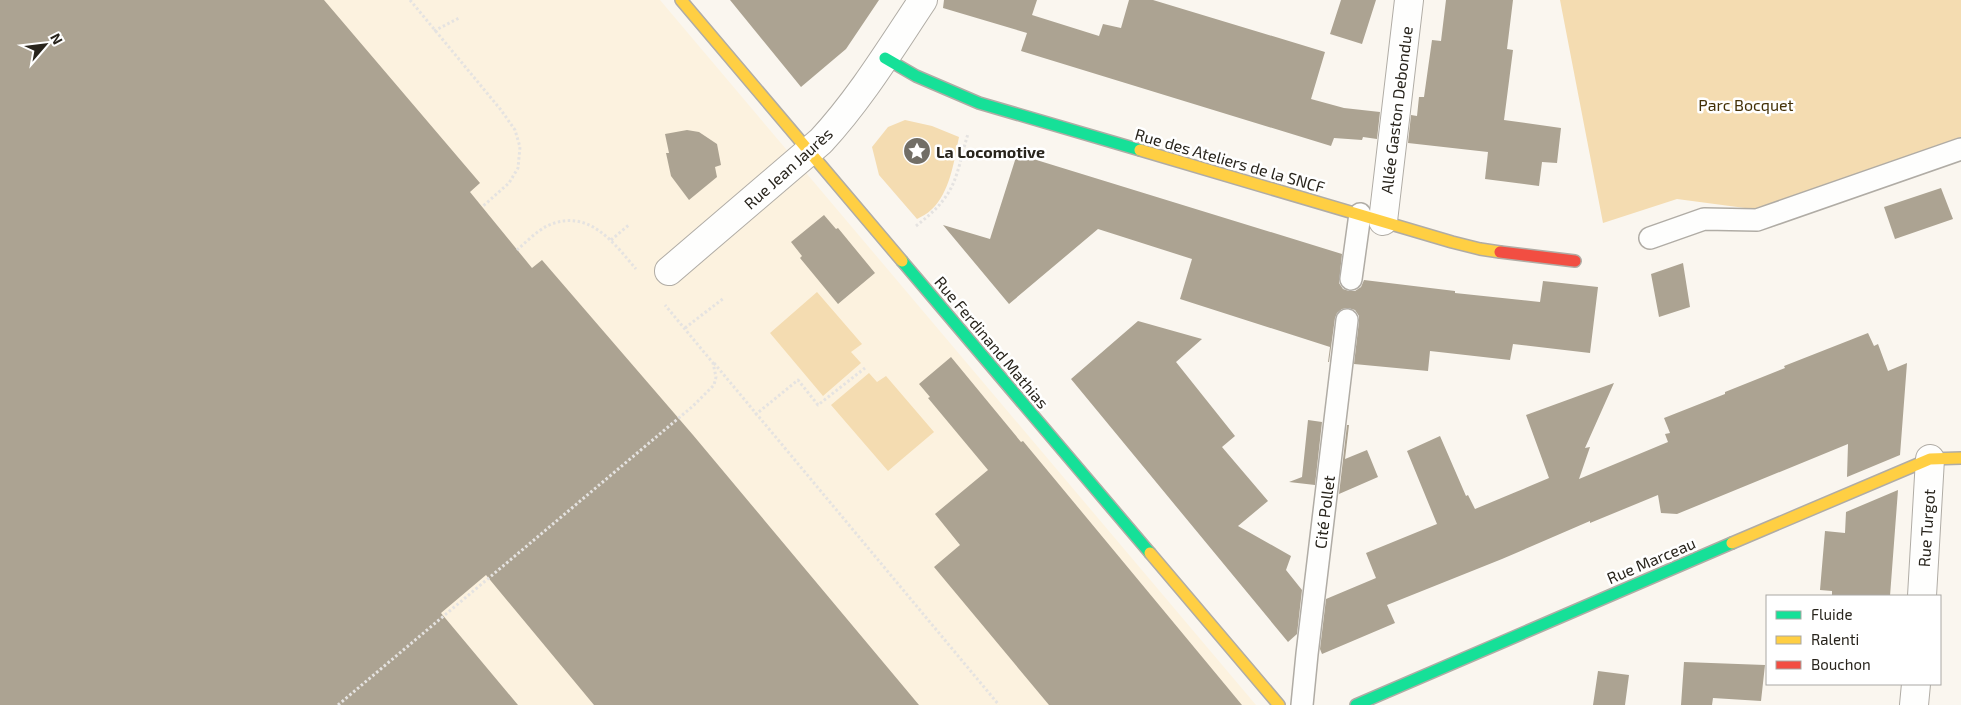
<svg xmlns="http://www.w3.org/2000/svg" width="1961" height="705" viewBox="0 0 1961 705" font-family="'Exo 2',sans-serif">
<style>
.built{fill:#fcf2df}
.green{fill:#f4dcb1}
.building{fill:#aca392}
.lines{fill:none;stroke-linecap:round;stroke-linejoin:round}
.lane-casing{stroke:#b0aca5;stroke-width:24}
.street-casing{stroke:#b0aca5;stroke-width:30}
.fast-casing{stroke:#b0aca5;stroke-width:14}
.slow-casing{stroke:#b0aca5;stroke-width:14}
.jam-casing{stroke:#b0aca5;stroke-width:14}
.path{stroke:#e5e3e1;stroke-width:3;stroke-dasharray:2.5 2.5;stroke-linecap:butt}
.lane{stroke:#fefefd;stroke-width:21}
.street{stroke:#fefefd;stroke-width:28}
.fast{stroke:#16e098;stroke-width:11}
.slow{stroke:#ffcf43;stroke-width:11}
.jam{stroke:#f24e42;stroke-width:11}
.labels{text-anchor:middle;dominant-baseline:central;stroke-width:5;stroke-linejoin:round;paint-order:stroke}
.park-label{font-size:16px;fill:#443107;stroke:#fff}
.street-label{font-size:16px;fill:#28241c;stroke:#fff}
.poi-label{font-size:16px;font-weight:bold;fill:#28241c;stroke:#fff;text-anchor:start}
</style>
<rect width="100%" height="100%" fill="#faf6ef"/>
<!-- built -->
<path class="built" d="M 0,0 L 660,0 L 1256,705 L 0,705 Z"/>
<!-- green -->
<path class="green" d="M 1560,0 L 1961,0 L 1961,137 L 1760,210 L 1677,199 L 1603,223 Z
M 905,120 L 932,126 L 959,137 C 954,161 950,193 931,210 C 927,214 922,216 917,219 L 879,175 L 872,147 L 888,127 Z
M 817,292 L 862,344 L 851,352 L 861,363 L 823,396 L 770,333 Z
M 869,373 L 877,382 L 886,376 L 934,432 L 888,471 L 831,405 Z"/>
<!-- building -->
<path class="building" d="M 0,0 L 324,0 L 480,183 L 470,192 L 532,268 L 542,260 L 693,435 L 919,705 L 594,705 L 486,575 L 441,613 L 518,705 L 0,705 Z
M 730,0 L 879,0 L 846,49 L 801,87 Z
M 944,0 L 1037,0 L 1032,15 L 1099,36 L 1103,24 L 1121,28 L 1129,0 L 1153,0 L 1325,52 L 1311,99 L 1344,108 L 1380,112 L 1377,139 L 1363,137 L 1362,140 L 1334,138 L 1331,146 L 1021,51 L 1027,33 L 943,8 Z
M 1341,0 L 1376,0 L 1362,44 L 1330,34 Z
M 1446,0 L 1513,0 L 1507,49 L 1513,50 L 1504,120 L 1561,128 L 1557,163 L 1542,162 L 1539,186 L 1485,179 L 1488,152 L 1408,143 L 1411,115 L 1417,116 L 1419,97 L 1424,97 L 1432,40 L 1441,41 Z
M 687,130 L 699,132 L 717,144 L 721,165 L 715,167 L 717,177 L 689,200 L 671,176 L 666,153 L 669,153 L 665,134 Z
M 1017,154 L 1342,254 L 1339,283 L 1343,289 L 1349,291 L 1355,291 L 1361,287 L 1364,280 L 1455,291 L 1455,293 L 1540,302 L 1543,281 L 1598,287 L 1590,353 L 1513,344 L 1510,360 L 1430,351 L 1428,371 L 1354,364 L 1359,321 L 1359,316 L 1355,310 L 1348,308 L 1342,309 L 1337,313 L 1335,318 L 1329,362 L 1328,362 L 1330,347 L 1180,299 L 1192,259 L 1098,229 L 1009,304 L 943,225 L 990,239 Z
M 1941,188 L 1953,219 L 1895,239 L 1884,207 Z
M 824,215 L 836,229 L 838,228 L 875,273 L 838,304 L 800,258 L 802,256 L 791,242 Z
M 1683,263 L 1690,307 L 1659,317 L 1651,274 Z
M 1138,321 L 1202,339 L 1176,362 L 1235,436 L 1222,447 L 1268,501 L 1238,526 L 1291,556 L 1286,570 L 1302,590 L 1297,634 L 1288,642 L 1071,379 Z
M 1868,333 L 1874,346 L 1878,344 L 1888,371 L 1907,363 L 1900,455 L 1847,477 L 1848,444 L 1677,514 L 1661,513 L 1658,495 L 1590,523 L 1590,521 L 1502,559 L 1387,605 L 1395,623 L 1322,654 L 1320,649 L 1326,599 L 1376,578 L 1366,553 L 1437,524 L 1407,451 L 1440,436 L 1466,496 L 1468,495 L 1475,509 L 1549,478 L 1526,415 L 1614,383 L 1585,448 L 1590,447 L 1579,479 L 1668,442 L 1665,434 L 1670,433 L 1664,418 L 1725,394 L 1725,392 L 1785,368 L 1784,366 Z
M 951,357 L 1021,442 L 1023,441 L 1242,705 L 1049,705 L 934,567 L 960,545 L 935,514 L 988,470 L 928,398 L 930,397 L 919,384 Z
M 1308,420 L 1322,422 L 1315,485 L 1289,482 L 1302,477 Z
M 1347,425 L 1349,425 L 1345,459 L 1367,450 L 1378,477 L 1339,494 Z
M 1898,490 L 1890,596 L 1832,596 L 1832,591 L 1820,590 L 1825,531 L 1845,533 L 1846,512 Z
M 1684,662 L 1765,665 L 1761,701 L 1713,698 L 1712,705 L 1681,705 Z
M 1598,671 L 1629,675 L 1625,705 L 1593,705 Z"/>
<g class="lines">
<!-- lane casing -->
<g class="lane-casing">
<path id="lane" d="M 1650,238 L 1704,219 L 1757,220 L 1961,149
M 1351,279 L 1360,214
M 1302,705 L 1307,654 L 1347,320"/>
</g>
<!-- street casing -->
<g class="street-casing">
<path id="street" d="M 1383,221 L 1409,0
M 669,271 L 821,141 C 860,99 891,48 923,0
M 1922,596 L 1930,459
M 1914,705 L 1916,684"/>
</g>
<!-- fast casing -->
<g class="fast-casing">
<path id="fast" d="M 885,58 L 916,76 L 979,103 L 1140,150
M 902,261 L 1150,553
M 1356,705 L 1732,543"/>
</g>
<!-- slow casing -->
<g class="slow-casing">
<path id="slow" d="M 681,0 L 902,261
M 1140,150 L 1452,242 L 1480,249 L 1500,252
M 1732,543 L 1930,459 L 1961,458
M 1150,553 L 1279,705"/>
</g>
<!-- jam casing -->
<g class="jam-casing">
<path id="jam" d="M 1500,252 L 1575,261"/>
</g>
<!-- path -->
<path class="path" d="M 410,0 L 501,110 L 515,130 L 520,147 L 518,168 L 509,183 L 482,207
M 434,31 L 459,18
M 916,226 C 926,218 936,210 944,199 C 958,182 961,155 968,134
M 611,240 L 630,224
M 517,250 C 526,242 537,231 547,226 C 588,207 613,242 636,269
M 685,328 L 724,298
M 714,363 L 999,705
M 755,415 L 798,380 L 818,405 L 865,368
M 338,705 L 693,406 L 714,385 L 716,377 L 713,363 L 665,305"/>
<!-- lane -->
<use href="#lane" class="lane"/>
<!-- street -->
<use href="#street" class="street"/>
<!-- fast -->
<use href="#fast" class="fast"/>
<!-- slow -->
<use href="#slow" class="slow"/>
<!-- jam -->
<use href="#jam" class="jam"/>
</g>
<!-- icons -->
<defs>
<g id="sight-disc" transform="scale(1.4375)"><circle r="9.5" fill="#726e66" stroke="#fff"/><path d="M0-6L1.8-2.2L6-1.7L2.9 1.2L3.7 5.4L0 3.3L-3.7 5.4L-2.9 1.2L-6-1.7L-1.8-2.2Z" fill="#fff"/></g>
</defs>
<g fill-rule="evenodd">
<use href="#sight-disc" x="917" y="151"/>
</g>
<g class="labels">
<!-- park labels -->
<g class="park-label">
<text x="1746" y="104">Parc Bocquet</text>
</g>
<!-- street labels -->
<g class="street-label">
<text transform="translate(1396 110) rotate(-83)">Allée Gaston Debondue</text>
<text transform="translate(1230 160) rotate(16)">Rue des Ateliers de la SNCF</text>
<text transform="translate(788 168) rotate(-42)">Rue Jean Jaurès</text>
<text transform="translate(992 342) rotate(50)">Rue Ferdinand Mathias</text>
<text transform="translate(1324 512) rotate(-83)">Cité Pollet</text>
<text transform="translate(1926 528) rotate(-86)">Rue Turgot</text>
<text transform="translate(1651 560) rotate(-23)">Rue Marceau</text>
</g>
<!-- poi labels -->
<g class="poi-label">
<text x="936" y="151">La Locomotive</text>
</g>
</g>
<!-- legend -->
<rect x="1766" y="595" width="175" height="90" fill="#ffffff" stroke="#a9a7a4"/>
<rect x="1776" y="611" width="25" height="8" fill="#16e098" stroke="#a9a7a4"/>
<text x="1811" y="620" font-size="15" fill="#28241c">Fluide</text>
<rect x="1776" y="636" width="25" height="8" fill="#ffcf43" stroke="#a9a7a4"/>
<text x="1811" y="645" font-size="15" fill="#28241c">Ralenti</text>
<rect x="1776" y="661" width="25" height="8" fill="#f24e42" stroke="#a9a7a4"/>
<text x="1811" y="670" font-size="15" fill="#28241c">Bouchon</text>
<!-- north arrow -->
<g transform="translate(45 45) rotate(62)" stroke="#ffffff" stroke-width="4" paint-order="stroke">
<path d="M0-4L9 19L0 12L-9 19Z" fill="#28241c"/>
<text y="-8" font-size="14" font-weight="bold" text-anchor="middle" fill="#28241c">N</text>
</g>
</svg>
